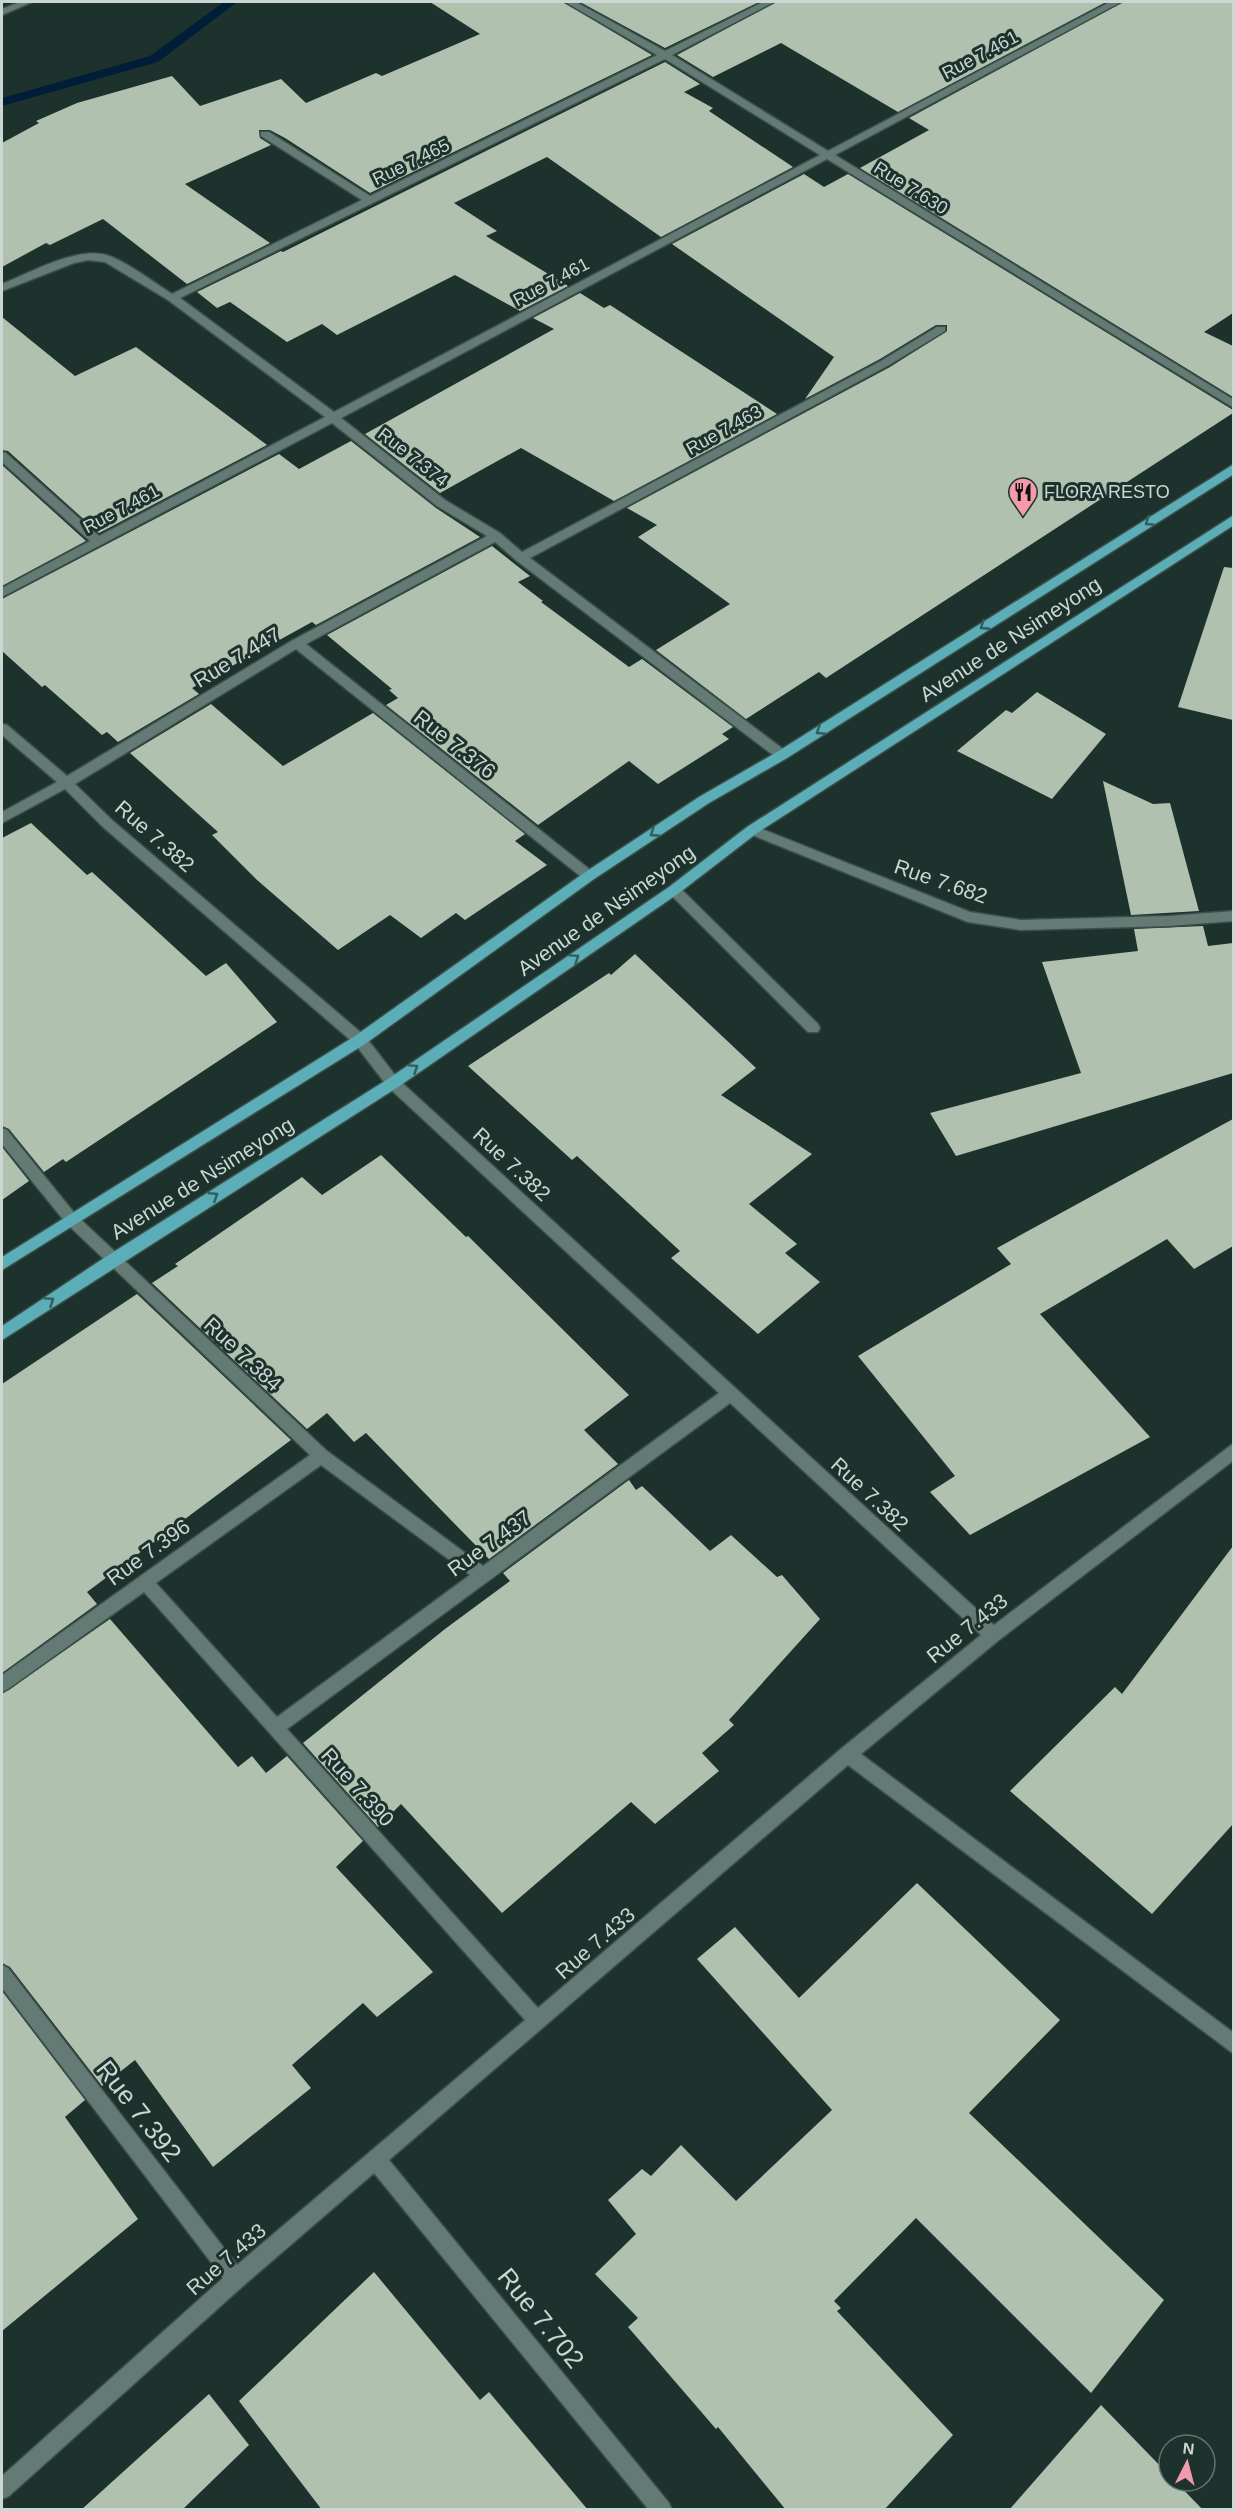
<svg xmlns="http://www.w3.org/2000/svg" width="1235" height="2511" viewBox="0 0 1235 2511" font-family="Arial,sans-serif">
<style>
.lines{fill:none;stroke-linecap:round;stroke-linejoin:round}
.stream{fill:#001e37;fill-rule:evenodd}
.building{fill:#b1c1af}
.minor-casing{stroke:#3c4f4a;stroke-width:3}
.major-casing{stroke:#3c4f4a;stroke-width:3}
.minor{fill:#637b74;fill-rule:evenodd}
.major{fill:#5badb7;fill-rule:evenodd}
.oneway{stroke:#335d5d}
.labels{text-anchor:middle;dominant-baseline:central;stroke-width:6;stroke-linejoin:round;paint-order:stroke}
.far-street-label{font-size:18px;fill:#cad7d3;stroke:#1d322d}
.far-poi-label{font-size:18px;fill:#cad7d3;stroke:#1d322d;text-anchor:start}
.street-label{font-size:21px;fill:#cad7d3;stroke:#1d322d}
.near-street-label{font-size:26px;fill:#cad7d3;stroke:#1d322d}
</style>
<rect width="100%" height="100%" fill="#1d322d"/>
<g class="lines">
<!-- stream -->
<path class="stream" d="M 224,2 L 237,2 L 158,62 L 2,106 L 2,98 L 150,56 Z"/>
</g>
<!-- building -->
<path class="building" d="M 430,2 L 563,2 L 652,55 L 370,193 L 285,138 L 270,130 L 259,130 L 260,138 L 271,145 L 185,184 L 270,243 L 187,284 L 103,219 L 50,245 L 46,243 L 2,267 L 2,143 L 39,123 L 36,121 L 77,103 L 172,76 L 200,106 L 281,79 L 306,103 L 376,73 L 382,76 L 480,34 Z
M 580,2 L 759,2 L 665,48 Z
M 776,2 L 1106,2 L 898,112 L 781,43 L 713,77 L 677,55 Z
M 1123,2 L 1233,2 L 1233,313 L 1204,332 L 1233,346 L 1233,397 L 860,168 L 929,130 L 909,118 Z
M 665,62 L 700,84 L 684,92 L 713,108 L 709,111 L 793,167 L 661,237 L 547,157 L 454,203 L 497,231 L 486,236 L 568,286 L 520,311 L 455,275 L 337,335 L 322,324 L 287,342 L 230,302 L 217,308 L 197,292 L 281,251 L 283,252 Z
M 804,174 L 824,187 L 848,174 L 1233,410 L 1233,413 L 826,678 L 819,672 L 746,719 L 656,650 L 730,604 L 638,537 L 657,525 L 627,508 L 890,367 L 947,331 L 947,325 L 936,325 L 880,359 L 805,399 L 834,357 L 672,244 Z
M 580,293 L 604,308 L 610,305 L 777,414 L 614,501 L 521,448 L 440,493 L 365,434 L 554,329 L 533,318 Z
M 2,317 L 75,376 L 136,347 L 267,445 L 99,533 L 8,451 L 2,450 Z
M 351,441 L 436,508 L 480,537 L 316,625 L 312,622 L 192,688 L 199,694 L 118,742 L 107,732 L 102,735 L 45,685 L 42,687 L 2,651 L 2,599 L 279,454 L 299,469 Z
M 2,465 L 86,541 L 2,586 Z
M 492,546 L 530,576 L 518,582 L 543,601 L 541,602 L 629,667 L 642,659 L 733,727 L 722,734 L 729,739 L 658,784 L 629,761 L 538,825 L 386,705 L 398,698 L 389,690 L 392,689 L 327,635 Z
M 1224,567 L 1233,568 L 1233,720 L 1178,707 Z
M 1037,692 L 1106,734 L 1052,799 L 957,751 L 1006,710 L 1012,713 Z
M 211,704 L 283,766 L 373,713 L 525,834 L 515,841 L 547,865 L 465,920 L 456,913 L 421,938 L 390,915 L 338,950 L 257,880 L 212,835 L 218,832 L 130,753 Z
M 1103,781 L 1153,804 L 1170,803 L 1199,911 L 1131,915 Z
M 31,823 L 87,875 L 92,872 L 206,976 L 226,963 L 277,1022 L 66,1162 L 63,1159 L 44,1172 L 9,1129 L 2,1126 L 2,838 Z
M 1203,926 L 1208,946 L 1233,943 L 1233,1073 L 956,1156 L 930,1113 L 1081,1073 L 1042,962 L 1138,951 L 1134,929 Z
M 635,954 L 756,1068 L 721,1095 L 812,1154 L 749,1204 L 797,1244 L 785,1253 L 820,1282 L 758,1334 L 671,1258 L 680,1251 L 577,1156 L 572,1160 L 468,1066 L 609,973 L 611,975 Z
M 1233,1119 L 1233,1246 L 1194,1269 L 1167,1239 L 1040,1314 L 1150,1437 L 970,1535 L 930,1492 L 955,1476 L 858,1356 L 1011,1264 L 997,1248 Z
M 2,1147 L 29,1181 L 2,1200 Z
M 381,1155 L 466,1237 L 468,1236 L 629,1395 L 584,1430 L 618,1464 L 489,1559 L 366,1433 L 354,1442 L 327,1413 L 307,1429 L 152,1283 L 178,1266 L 175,1264 L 302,1177 L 322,1195 Z
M 137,1294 L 291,1440 L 87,1592 L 97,1604 L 2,1673 L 2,1384 Z
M 629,1480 L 636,1490 L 642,1486 L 710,1551 L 731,1535 L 777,1577 L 782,1575 L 820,1619 L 729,1720 L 734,1725 L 702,1753 L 719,1771 L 655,1824 L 631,1802 L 502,1913 L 401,1804 L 378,1827 L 303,1743 L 445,1629 L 510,1581 L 503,1573 Z
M 1233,1546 L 1233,1824 L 1152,1914 L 1010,1791 L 1115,1687 L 1122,1694 Z
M 110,1619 L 238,1767 L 252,1756 L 266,1773 L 287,1756 L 363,1841 L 336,1867 L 433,1972 L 377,2017 L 363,2003 L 292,2065 L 311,2088 L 213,2167 L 135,2060 L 102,2086 L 10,1967 L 2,1963 L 2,1694 Z
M 917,1883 L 1060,2020 L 969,2113 L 1164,2300 L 1091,2393 L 916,2218 L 834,2301 L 841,2308 L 837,2311 L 953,2435 L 884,2510 L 786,2510 L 718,2427 L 716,2429 L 628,2327 L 638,2318 L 595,2274 L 636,2234 L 608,2200 L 642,2169 L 651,2176 L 681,2145 L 736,2201 L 832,2110 L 697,1959 L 735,1927 L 799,1998 Z
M 2,1991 L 85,2100 L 65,2117 L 138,2219 L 2,2331 Z
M 374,2272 L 480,2400 L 489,2392 L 588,2510 L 322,2510 L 239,2401 Z
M 209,2394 L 249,2445 L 182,2510 L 81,2510 Z
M 1101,2405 L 1169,2475 L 1169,2481 L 1175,2481 L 1203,2510 L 1009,2510 Z"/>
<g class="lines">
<!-- minor casing -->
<g class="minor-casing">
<path id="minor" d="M 20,2 L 32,2 L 2,15 L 2,9 Z
M 565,2 L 576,2 L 665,51 L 763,2 L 774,2 L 672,55 L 828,151 L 1110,2 L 1121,2 L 835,155 L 1234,400 L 1234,408 L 827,159 L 341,418 L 445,500 L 500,533 L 522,552 L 881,361 L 937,327 L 945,327 L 945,331 L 889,365 L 530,558 L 787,752 L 788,755 L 787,758 L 777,758 L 517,561 L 495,542 L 306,644 L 594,873 L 596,876 L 594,879 L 584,879 L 296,649 L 75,784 L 113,821 L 365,1036 L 398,1079 L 994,1625 L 1234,1443 L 1234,1460 L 999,1640 L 861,1754 L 1234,2033 L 1234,2054 L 848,1765 L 389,2160 L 669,2503 L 672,2510 L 649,2510 L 374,2173 L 243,2286 L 9,2496 L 2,2499 L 2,2476 L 223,2278 L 2,1988 L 2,1965 L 8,1968 L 237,2265 L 525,2020 L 144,1592 L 8,1689 L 2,1692 L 2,1675 L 310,1455 L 66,1223 L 2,1144 L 2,1128 L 7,1130 L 76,1215 L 327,1451 L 483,1566 L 719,1393 L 388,1087 L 355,1044 L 103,827 L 65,789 L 2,823 L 2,812 L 57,782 L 2,735 L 2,724 L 7,725 L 67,776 L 293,640 L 487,536 L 437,506 L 332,423 L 2,597 L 2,588 L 90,541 L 2,462 L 2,452 L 6,453 L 99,536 L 325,417 L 168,300 L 105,262 L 88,260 L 74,263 L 2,291 L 2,284 C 30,273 82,243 112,257 C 133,266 153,282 172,294 L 362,200 L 261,136 L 261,132 L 269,132 L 370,196 L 657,55 ZM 665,59 L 820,155 L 334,412 L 180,298 ZM 730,1403 L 981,1635 L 842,1748 L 538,2008 L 287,1729 ZM 321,1465 L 470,1575 L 277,1717 L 156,1583 Z
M 752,825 L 970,912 L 1021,920 L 1169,916 L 1234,911 L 1234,921 L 1169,926 L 1021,930 L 968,922 L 747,833 L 745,830 Z
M 674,885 L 679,887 L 818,1024 L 820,1028 L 818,1032 L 808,1032 L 669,893 L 667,890 Z"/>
</g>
<!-- major casing -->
<g class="major-casing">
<path id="major" d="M 1234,464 L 1234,474 L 787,758 L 709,803 L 594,879 L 365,1044 L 2,1270 L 2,1257 L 355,1036 L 584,873 L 699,797 L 777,752 Z
M 1234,515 L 1234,525 L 757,833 L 679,893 L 398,1087 L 2,1340 L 2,1326 L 107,1256 L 388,1079 L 669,887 L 747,827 Z"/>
</g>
<!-- minor -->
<use href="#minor" class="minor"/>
<!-- major -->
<use href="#major" class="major"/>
</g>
<!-- one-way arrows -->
<defs><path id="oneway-chevron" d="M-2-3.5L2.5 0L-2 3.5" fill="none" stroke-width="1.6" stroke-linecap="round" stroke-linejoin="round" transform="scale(1.5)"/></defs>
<g class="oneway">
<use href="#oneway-chevron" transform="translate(1149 522) rotate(147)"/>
<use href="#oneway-chevron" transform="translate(984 626) rotate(147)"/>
<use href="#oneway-chevron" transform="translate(820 731) rotate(147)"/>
<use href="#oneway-chevron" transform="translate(654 833) rotate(147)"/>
<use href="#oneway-chevron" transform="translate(575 958) rotate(-34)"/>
<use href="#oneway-chevron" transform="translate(414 1068) rotate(-34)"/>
<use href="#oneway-chevron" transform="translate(214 1196) rotate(-32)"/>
<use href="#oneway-chevron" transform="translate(50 1301) rotate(-34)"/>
</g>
<!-- icons -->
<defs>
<g id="restaurant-pin" transform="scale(1.5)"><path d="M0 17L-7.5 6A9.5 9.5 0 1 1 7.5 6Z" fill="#f39aac" stroke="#1d322d"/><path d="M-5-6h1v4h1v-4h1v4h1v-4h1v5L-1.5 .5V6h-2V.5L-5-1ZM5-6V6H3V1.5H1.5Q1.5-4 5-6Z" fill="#111"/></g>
</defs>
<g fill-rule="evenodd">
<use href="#restaurant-pin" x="1023" y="492"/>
</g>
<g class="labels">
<!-- far-street labels -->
<g class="far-street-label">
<text transform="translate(980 55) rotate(-28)">Rue 7.461</text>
<text transform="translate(411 162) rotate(-26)">Rue 7.465</text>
<text transform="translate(911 188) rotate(32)">Rue 7.630</text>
<text transform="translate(551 282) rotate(-28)">Rue 7.461</text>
<text transform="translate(724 430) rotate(-29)">Rue 7.463</text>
<text transform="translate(413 457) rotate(38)">Rue 7.374</text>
<text transform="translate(121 509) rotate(-28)">Rue 7.461</text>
</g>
<!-- far-poi labels -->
<g class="far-poi-label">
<text x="1044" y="492">FLORA RESTO</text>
</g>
<!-- street labels -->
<g class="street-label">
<text transform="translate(1010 639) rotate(-33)">Avenue de Nsimeyong</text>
<text transform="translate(237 657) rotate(-31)">Rue 7.447</text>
<text transform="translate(455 744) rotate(38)">Rue 7.376</text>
<text transform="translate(155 836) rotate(41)">Rue 7.382</text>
<text transform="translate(941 881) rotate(19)">Rue 7.682</text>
<text transform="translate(606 910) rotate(-35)">Avenue de Nsimeyong</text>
<text transform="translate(512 1164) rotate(43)">Rue 7.382</text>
<text transform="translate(202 1178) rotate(-32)">Avenue de Nsimeyong</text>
<text transform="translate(243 1354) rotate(43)">Rue 7.384</text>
<text transform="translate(870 1494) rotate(43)">Rue 7.382</text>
<text transform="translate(489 1543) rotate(-36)">Rue 7.437</text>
<text transform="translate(148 1552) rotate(-36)">Rue 7.396</text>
<text transform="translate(967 1628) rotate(-39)">Rue 7.433</text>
<text transform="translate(358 1787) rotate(48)">Rue 7.390</text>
<text transform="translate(595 1943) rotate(-41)">Rue 7.433</text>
<text transform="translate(226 2259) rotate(-41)">Rue 7.433</text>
</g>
<!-- near-street labels -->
<g class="near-street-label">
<text transform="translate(139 2111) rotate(52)">Rue 7.392</text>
<text transform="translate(541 2318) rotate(51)">Rue 7.702</text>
</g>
</g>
<!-- border -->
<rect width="1235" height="2511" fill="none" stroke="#cad7d3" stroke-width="6"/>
<!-- north arrow -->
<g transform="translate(1187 2463) rotate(6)"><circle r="28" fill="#1d322d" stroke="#62746f" stroke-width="1.5"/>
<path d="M0-4.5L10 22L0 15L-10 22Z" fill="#f39aac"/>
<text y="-9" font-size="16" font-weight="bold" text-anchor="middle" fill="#cad7d3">N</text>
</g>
</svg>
